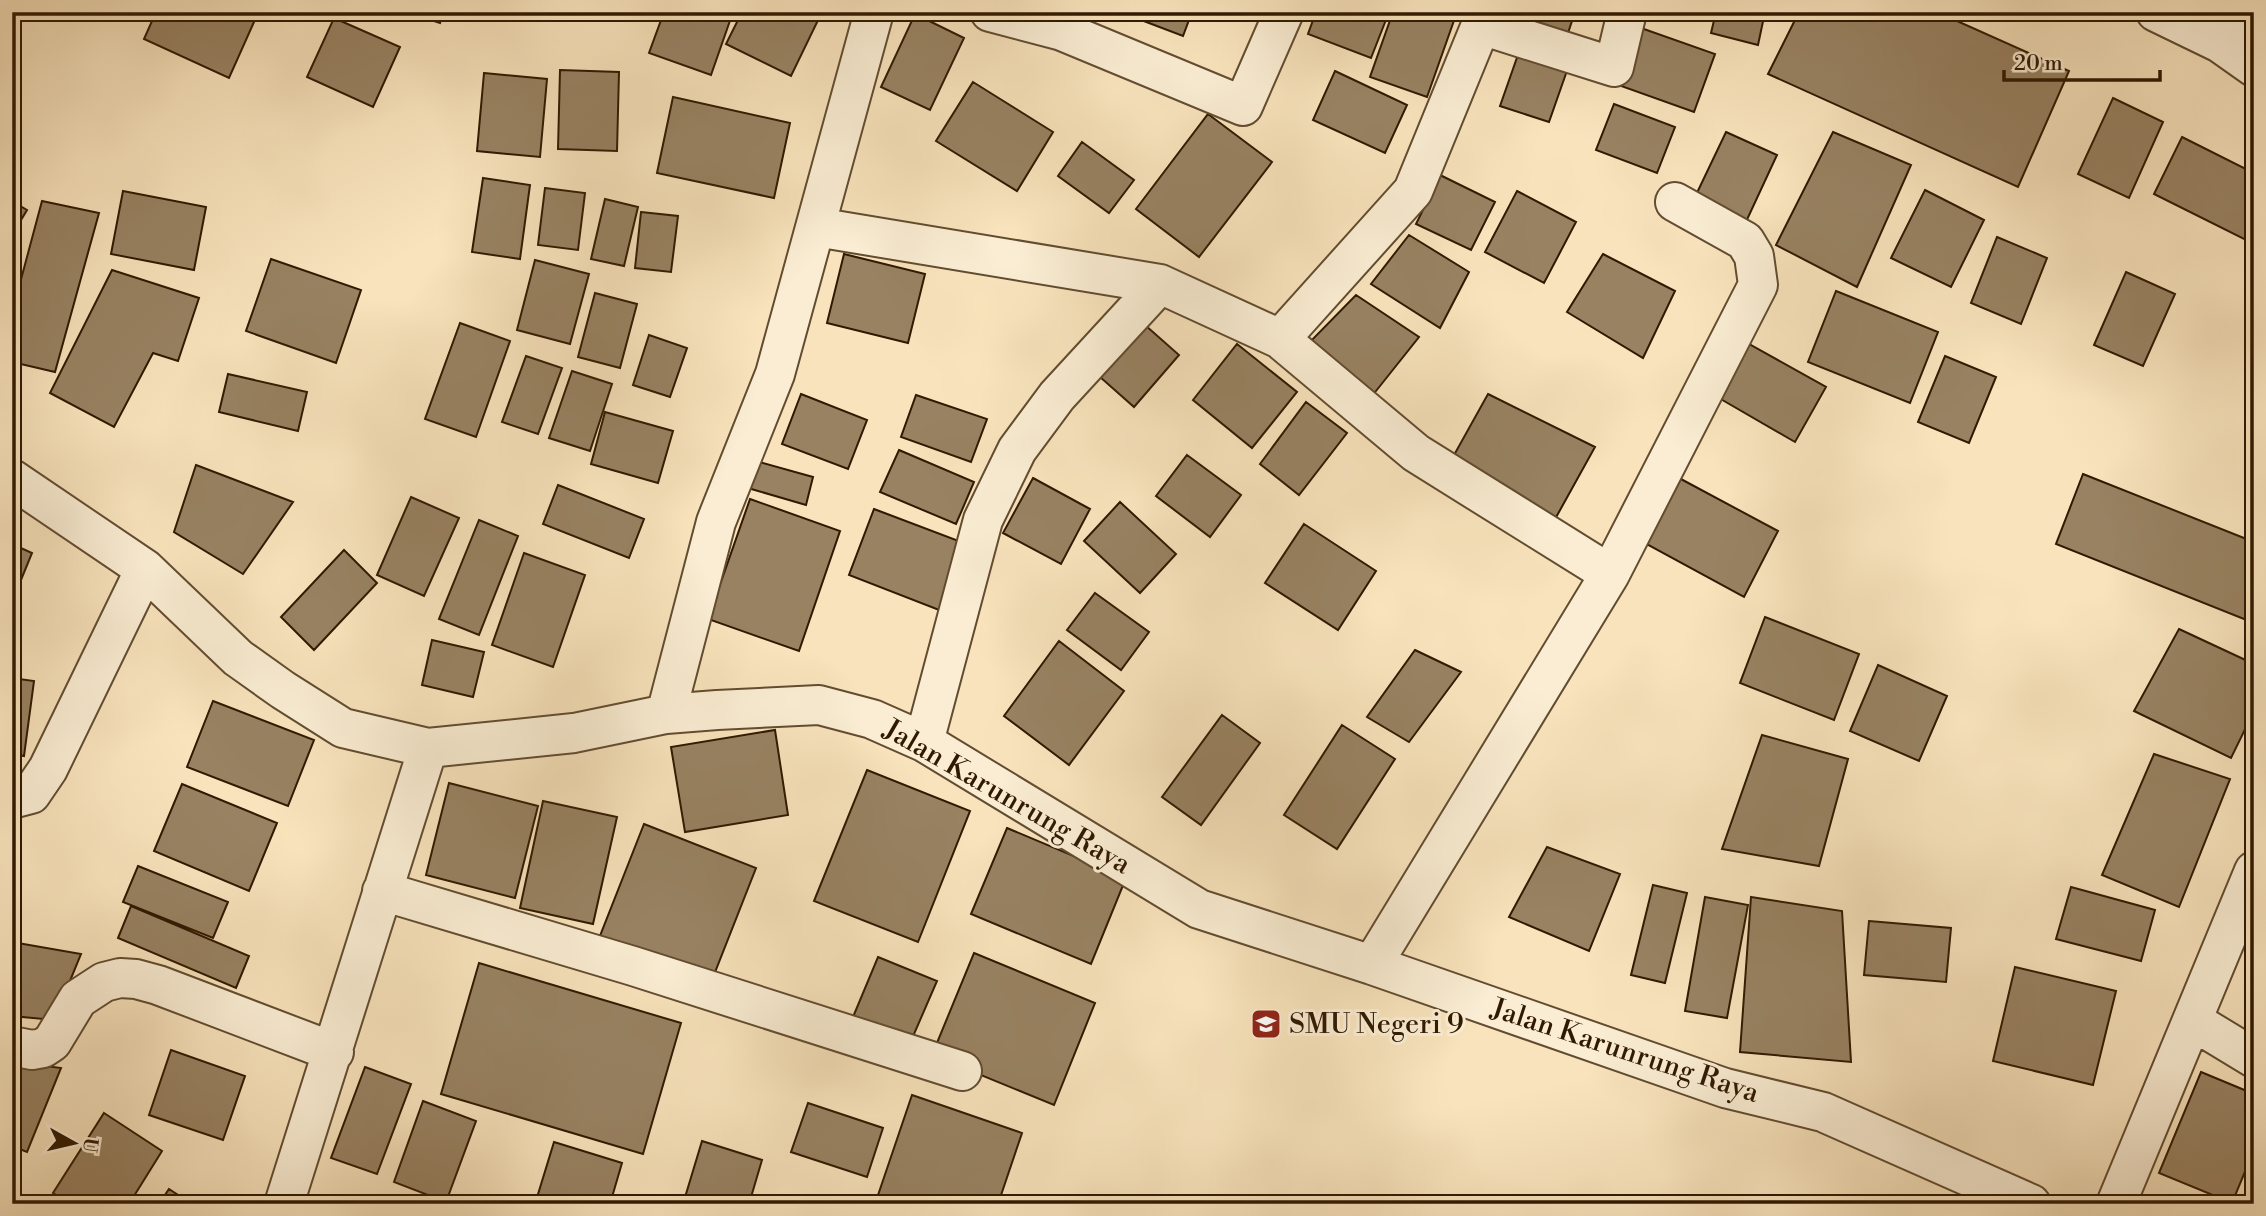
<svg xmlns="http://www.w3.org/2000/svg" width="2266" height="1216" viewBox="0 0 2266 1216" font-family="'Libre Bodoni',serif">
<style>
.building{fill:#988262;stroke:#301901;stroke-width:2}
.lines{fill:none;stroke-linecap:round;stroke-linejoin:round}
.minor-casing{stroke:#624c30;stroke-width:42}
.minor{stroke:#faedd3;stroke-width:38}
.labels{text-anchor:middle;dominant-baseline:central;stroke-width:6;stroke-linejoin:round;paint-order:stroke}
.street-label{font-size:28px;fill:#301901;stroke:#faedd3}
.poi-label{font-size:28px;fill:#301901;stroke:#faedd3;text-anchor:start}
</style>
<rect width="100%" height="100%" fill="#f8e3bc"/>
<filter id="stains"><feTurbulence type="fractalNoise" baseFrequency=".00286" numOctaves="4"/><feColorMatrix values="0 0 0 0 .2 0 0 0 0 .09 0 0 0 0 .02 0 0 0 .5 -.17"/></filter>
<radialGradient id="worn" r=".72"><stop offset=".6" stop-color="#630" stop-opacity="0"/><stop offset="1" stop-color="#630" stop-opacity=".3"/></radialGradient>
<!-- building -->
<path class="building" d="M 156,12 L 257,12 L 258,13 L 229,78 L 144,39 Z
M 406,12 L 443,12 L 440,23 Z
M 664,12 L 733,12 L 711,75 L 649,53 Z
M 742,12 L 822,12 L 791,76 L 726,44 Z
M 1120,12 L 1192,12 L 1183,36 Z
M 1316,12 L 1389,12 L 1371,58 L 1308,34 Z
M 1393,12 L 1457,12 L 1427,97 L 1370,77 Z
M 1507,12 L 1575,12 L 1568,33 Z
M 1716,12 L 1765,12 L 1758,45 L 1711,33 Z
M 1799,12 L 1937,12 L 2069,71 L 2018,187 L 1768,74 Z
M 915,14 L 964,38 L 930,110 L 881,87 Z
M 334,18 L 400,47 L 373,107 L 307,77 Z
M 1641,28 L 1715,54 L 1694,112 L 1621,86 Z
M 1520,49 L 1569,65 L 1549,122 L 1500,106 Z
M 560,70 L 619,72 L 617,151 L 558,149 Z
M 1335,71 L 1407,105 L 1385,153 L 1313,120 Z
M 484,73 L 547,79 L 540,157 L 477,151 Z
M 973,82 L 1053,132 L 1017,191 L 936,141 Z
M 673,97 L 790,123 L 774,198 L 657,173 Z
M 2113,98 L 2163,122 L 2129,198 L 2078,174 Z
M 1614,104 L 1675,127 L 1657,173 L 1596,150 Z
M 1208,114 L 1272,162 L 1199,257 L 1136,209 Z
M 1726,132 L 1777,155 L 1745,224 L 1694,199 Z
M 1833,132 L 1911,165 L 1857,287 L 1776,245 Z
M 2182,137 L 2254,173 L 2254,244 L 2154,194 Z
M 1082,142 L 1134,180 L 1109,213 L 1058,176 Z
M 1440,175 L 1495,202 L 1471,250 L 1416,224 Z
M 483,178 L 530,185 L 520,259 L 472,252 Z
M 545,188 L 585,193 L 578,250 L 538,245 Z
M 1925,190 L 1984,220 L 1951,287 L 1891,258 Z
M 123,191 L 206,207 L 194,270 L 111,254 Z
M 1517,191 L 1576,222 L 1544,283 L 1485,252 Z
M 605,199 L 638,207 L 624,266 L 591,259 Z
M 12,201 L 27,210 L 12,235 Z
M 42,201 L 99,213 L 55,372 L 12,362 L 12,313 Z
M 641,212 L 678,216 L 671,272 L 635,268 Z
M 1409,235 L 1469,272 L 1440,328 L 1371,284 Z
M 1997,237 L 2047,258 L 2021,324 L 1971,303 Z
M 844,254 L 925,274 L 908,343 L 827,323 Z
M 1603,254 L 1675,291 L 1643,358 L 1567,312 Z
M 271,259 L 361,290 L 336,363 L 246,331 Z
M 535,260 L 589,274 L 570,344 L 517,330 Z
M 112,270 L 199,298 L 178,361 L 153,353 L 114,427 L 50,393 Z
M 2126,272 L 2175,294 L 2143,366 L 2094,345 Z
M 1836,291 L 1938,332 L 1910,403 L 1808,362 Z
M 595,293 L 637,304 L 620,368 L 578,357 Z
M 1356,295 L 1419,337 L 1372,396 L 1304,348 Z
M 460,323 L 510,341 L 476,437 L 425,419 Z
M 1145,325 L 1179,355 L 1134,407 L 1100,377 Z
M 649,335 L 687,348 L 670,397 L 633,385 Z
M 1742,340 L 1826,387 L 1795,442 L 1712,394 Z
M 1237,344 L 1297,392 L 1252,448 L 1193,400 Z
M 526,356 L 562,368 L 538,434 L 502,422 Z
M 1945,356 L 1996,377 L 1969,443 L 1918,422 Z
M 572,371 L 612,384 L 590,451 L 549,438 Z
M 228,374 L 307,392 L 298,431 L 219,412 Z
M 801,394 L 867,420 L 848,469 L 782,444 Z
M 1488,394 L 1595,447 L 1554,521 L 1449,464 Z
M 916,395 L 987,419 L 971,462 L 901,437 Z
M 1306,402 L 1347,433 L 1299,495 L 1260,464 Z
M 605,412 L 673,431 L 658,483 L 591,464 Z
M 899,450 L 974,482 L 956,524 L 880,492 Z
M 1187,455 L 1241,495 L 1210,537 L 1156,496 Z
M 756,461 L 813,477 L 806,505 L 748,488 Z
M 196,465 L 293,502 L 243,574 L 174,532 Z
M 2083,474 L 2254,542 L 2254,623 L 2056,544 Z
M 1033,478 L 1090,509 L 1061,564 L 1003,533 Z
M 1679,478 L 1778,531 L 1744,597 L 1639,540 Z
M 558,485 L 644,519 L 629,558 L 543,524 Z
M 411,497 L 459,518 L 424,596 L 377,575 Z
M 750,499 L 840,531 L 799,651 L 708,619 Z
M 1120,502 L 1176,554 L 1140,593 L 1084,541 Z
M 874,509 L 964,543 L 939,610 L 849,575 Z
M 479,520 L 518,536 L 479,635 L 439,619 Z
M 1304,524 L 1376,571 L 1338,630 L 1265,583 Z
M 12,544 L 32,553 L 12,602 Z
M 344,550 L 377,583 L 314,650 L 281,617 Z
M 524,553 L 585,575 L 553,667 L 492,645 Z
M 1095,593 L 1149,632 L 1121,670 L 1067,630 Z
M 1765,617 L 1859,654 L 1834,720 L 1740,683 Z
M 2179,629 L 2254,664 L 2254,711 L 2231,758 L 2134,711 Z
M 432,640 L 484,652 L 473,697 L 422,685 Z
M 1059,641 L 1124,691 L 1069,765 L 1004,716 Z
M 1415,650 L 1461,672 L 1409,742 L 1367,717 Z
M 1878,665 L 1947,696 L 1919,761 L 1850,731 Z
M 12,678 L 34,681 L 24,756 L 12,754 Z
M 213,701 L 314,740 L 288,806 L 187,767 Z
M 1222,715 L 1260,743 L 1201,825 L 1162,797 Z
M 1342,725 L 1395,759 L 1337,849 L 1284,815 Z
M 775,730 L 788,815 L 685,832 L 671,747 Z
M 1762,735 L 1848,759 L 1819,866 L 1722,849 Z
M 2154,754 L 2230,779 L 2179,907 L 2102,875 Z
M 867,770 L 970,811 L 918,942 L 814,901 Z
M 449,783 L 538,806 L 515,898 L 426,875 Z
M 182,784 L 277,823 L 249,891 L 154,851 Z
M 543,801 L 617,817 L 593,924 L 520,908 Z
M 644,824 L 756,868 L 710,985 L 598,941 Z
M 1007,828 L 1126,878 L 1091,964 L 971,914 Z
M 1547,847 L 1620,874 L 1589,951 L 1509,917 Z
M 138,866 L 228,902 L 213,938 L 123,902 Z
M 1653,885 L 1687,893 L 1665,983 L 1631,975 Z
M 2071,887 L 2155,910 L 2141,961 L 2056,939 Z
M 1705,897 L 1748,905 L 1727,1018 L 1685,1011 Z
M 1751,897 L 1842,911 L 1851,1062 L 1740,1052 Z
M 131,906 L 249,956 L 236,988 L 118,938 Z
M 1869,921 L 1951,928 L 1946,982 L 1864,975 Z
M 12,942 L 81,954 L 54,1020 L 12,1016 Z
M 974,953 L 1095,1003 L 1054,1105 L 932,1055 Z
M 878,957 L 937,981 L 911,1041 L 853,1017 Z
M 479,963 L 681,1023 L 643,1154 L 441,1094 Z
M 2015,967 L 2116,991 L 2093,1085 L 1993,1061 Z
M 171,1050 L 245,1076 L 223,1140 L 149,1115 Z
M 16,1062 L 61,1068 L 27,1152 L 12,1146 L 12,1075 Z
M 365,1067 L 411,1084 L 377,1174 L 331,1158 Z
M 2201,1072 L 2254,1094 L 2254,1150 L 2232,1203 L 2159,1173 Z
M 912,1095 L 1022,1133 L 998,1204 L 875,1204 Z
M 423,1101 L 476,1121 L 446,1202 L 394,1182 Z
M 808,1103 L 883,1128 L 867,1177 L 791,1152 Z
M 104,1113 L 162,1151 L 129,1204 L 70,1204 L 53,1193 Z
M 702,1141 L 762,1160 L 749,1204 L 683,1204 Z
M 554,1142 L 622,1163 L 610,1204 L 535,1204 Z
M 169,1189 L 192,1204 L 159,1204 Z"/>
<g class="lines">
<!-- minor casing -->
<g class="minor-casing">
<path id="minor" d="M 990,12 L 1062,31 L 1243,106 L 1284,12
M 2156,12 L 2220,43 L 2254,67
M 2220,43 L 2236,12
M 816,227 L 1160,284 L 1280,339 L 1413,191 L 1481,25 L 1614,67 L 1627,12
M 1280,339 L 1416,453 L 1610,574
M 12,479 L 145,569 L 238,658 L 283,690 L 343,728 L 428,748 L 574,733 L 666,714 L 717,710 L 819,705 L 872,719 L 924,742 L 1199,909 L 1372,965 L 1725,1088 L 1823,1112 L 2031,1204
M 666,714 L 716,522 L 775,374 L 874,12
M 924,742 L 983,520 L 1017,450 L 1057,396 L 1160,284
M 12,799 L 31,794 L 48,769 L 145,569
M 382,891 L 633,966 L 962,1071
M 1372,965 L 1610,574 L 1758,285 L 1754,256 L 1745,241 L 1675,202
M 2193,1021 L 2254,1058
M 12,1046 L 32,1050 L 43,1048 L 52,1042 L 78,999 L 104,982 L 120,978 L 136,979 L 158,985 L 334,1052
M 284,1204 L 428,748
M 2116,1204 L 2254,871"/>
</g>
<!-- minor -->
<use href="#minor" class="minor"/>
</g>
<!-- icons -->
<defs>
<g id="school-square" transform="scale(1.575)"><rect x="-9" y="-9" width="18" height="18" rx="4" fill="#8f2418" stroke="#faedd3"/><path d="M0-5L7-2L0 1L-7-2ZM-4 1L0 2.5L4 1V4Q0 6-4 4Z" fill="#fff"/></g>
</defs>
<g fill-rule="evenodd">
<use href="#school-square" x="1266" y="1024"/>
</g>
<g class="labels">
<!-- street labels -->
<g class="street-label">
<text transform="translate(1007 797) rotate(30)">Jalan Karunrung Raya</text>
<text transform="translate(1625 1051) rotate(18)">Jalan Karunrung Raya</text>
</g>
<!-- poi labels -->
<g class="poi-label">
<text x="1289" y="1024">SMU Negeri 9</text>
</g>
</g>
<!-- margin -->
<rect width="2266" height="1216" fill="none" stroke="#f8e3bc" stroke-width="42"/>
<rect x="14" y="14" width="2238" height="1188" fill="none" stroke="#301901" stroke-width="3.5"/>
<rect x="21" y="21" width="2224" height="1174" fill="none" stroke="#301901" stroke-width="2"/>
<!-- north arrow -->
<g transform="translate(74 1143) rotate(98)" stroke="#faedd3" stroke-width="5" paint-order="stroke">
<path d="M0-5L12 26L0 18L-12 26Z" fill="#301901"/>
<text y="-10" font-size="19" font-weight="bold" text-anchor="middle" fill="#301901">U</text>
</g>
<!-- scale -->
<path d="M2004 70v10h156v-10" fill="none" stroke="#301901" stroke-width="3.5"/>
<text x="2014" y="70" font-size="21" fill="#301901" stroke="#faedd3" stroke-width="5" paint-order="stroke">20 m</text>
<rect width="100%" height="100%" filter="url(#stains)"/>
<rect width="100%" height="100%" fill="url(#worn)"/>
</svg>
